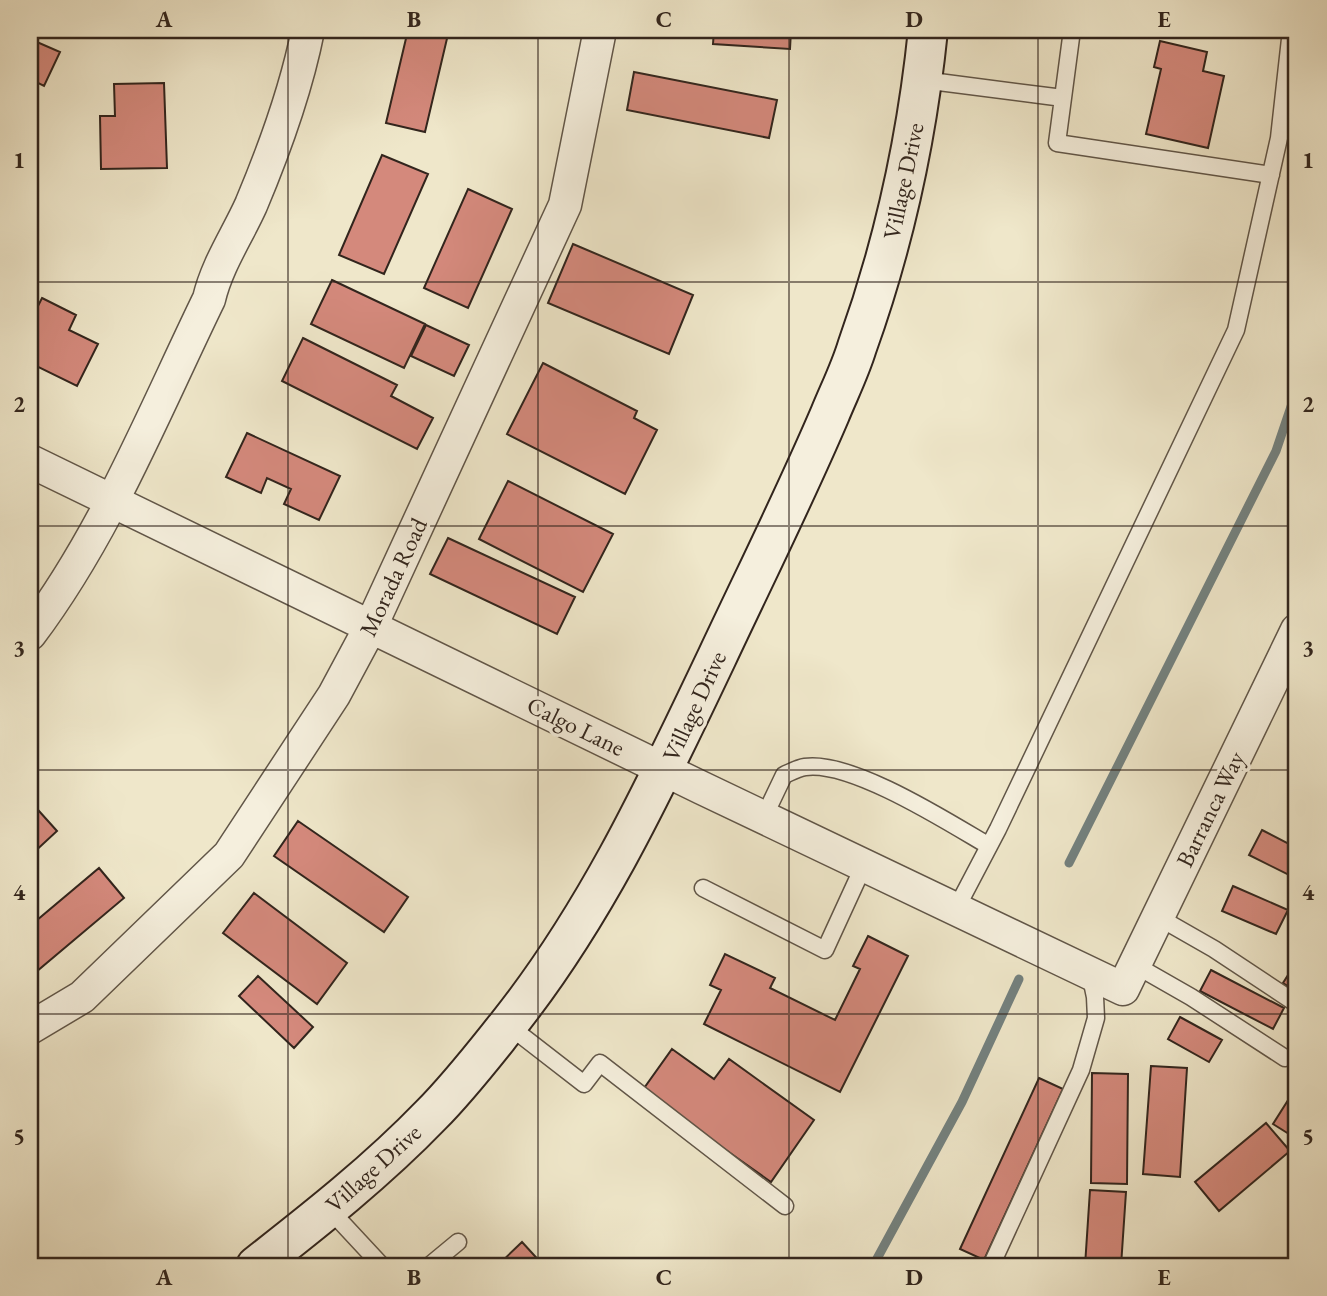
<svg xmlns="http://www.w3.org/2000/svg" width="1327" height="1296" viewBox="0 0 1327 1296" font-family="'EB Garamond',serif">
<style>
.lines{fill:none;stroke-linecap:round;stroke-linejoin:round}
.stream{stroke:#73817f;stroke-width:9}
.building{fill:#d4897c;stroke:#32251d;stroke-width:2}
.lane-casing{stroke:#615648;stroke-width:19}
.street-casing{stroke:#615648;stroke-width:35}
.secondary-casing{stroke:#32251d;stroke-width:42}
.lane{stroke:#f5efdd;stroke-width:16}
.street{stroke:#f5efdd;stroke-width:32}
.secondary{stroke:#f5efdd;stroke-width:38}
.grid{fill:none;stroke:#32251d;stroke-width:2;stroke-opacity:0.55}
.labels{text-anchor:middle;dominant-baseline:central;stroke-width:7;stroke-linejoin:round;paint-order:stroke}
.street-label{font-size:24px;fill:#32251d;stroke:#f5efdd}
.neatline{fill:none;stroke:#32251d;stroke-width:2.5}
.grid-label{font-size:23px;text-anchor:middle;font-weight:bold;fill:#32251d}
</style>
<rect width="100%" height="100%" fill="#efe7ca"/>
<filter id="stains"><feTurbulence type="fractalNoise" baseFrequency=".00286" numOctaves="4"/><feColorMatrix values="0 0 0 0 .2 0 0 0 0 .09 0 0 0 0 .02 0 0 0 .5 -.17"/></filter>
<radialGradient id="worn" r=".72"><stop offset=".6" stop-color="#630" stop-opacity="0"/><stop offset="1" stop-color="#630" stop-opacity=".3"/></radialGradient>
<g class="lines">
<!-- stream -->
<path class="stream" d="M 1069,863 L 1276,451 L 1297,389
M 873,1266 L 962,1102 L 1019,979"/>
</g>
<!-- building -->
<path class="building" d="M 408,30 L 449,30 L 425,132 L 386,123 Z
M 714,30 L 791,30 L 790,49 L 713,44 Z
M 30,39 L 60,52 L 44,86 L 30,79 Z
M 1160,41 L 1207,52 L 1203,71 L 1224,76 L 1208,148 L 1146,134 L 1161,69 L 1154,67 Z
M 634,72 L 777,100 L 769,138 L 627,110 Z
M 164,83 L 167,168 L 101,169 L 100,116 L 115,116 L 114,84 Z
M 382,155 L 428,174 L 384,274 L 339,255 Z
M 468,189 L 512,209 L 468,308 L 424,288 Z
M 573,244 L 693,295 L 669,354 L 548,303 Z
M 332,280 L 425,324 L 404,368 L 311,324 Z
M 42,298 L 76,315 L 69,330 L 98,344 L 77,386 L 30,363 L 30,310 L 35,312 Z
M 426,325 L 469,345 L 454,376 L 411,356 Z
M 303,338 L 397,385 L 391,396 L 433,418 L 417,449 L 282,381 Z
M 543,363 L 637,411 L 634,418 L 657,430 L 625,494 L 507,434 Z
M 247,433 L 340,476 L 319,520 L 284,504 L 291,489 L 267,478 L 261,493 L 226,477 Z
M 508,481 L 613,534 L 583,592 L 479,539 Z
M 448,538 L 575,597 L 557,634 L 430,574 Z
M 30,801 L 57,831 L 30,856 Z
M 298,821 L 408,897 L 384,932 L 274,856 Z
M 1262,830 L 1297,848 L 1297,879 L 1249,855 Z
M 99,868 L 124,898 L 30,977 L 30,926 Z
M 1233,886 L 1288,910 L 1276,934 L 1222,911 Z
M 254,893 L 347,963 L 317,1004 L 223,933 Z
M 868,936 L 908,956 L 840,1092 L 704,1024 L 721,990 L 710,985 L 725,954 L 775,978 L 770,988 L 835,1020 L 860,969 L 853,966 Z
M 1297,961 L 1297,992 L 1283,983 Z
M 1211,970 L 1284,1008 L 1273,1029 L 1200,991 Z
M 258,976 L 313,1027 L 294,1048 L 239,996 Z
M 1180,1017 L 1222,1040 L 1209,1062 L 1168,1039 Z
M 672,1049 L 714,1079 L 729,1059 L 814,1120 L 771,1182 L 642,1091 Z
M 1151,1066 L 1187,1068 L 1180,1177 L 1143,1174 Z
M 1092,1073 L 1128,1074 L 1127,1184 L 1091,1183 Z
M 1039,1078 L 1063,1089 L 984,1260 L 960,1249 Z
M 1297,1086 L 1297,1139 L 1273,1124 Z
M 1266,1123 L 1290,1151 L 1219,1211 L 1195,1182 Z
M 1090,1190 L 1126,1192 L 1121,1266 L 1085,1266 Z
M 522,1242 L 544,1266 L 497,1266 Z"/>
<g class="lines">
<!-- lane casing -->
<g class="lane-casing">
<path id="lane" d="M 923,80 L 1063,98 L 1057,143 L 1271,175
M 1063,98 L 1072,30
M 764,817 L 784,775 C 791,772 798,768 805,767 C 851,760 948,822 989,846
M 703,888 L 825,950 L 864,865
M 956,909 L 998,829 L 1236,330 L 1279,138 L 1291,30
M 1158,917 L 1214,949 L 1297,1004
M 1135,965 L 1191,997 L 1285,1058
M 508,1025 L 584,1084 L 600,1063 L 785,1206
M 329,1209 L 382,1266
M 429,1266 L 458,1242
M 991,1266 L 1081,1070 L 1096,1018 L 1095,997 L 1090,973"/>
</g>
<!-- street casing -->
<g class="street-casing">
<path id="street" d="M 30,461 L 702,788 L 1123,989 L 1297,630
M 30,634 C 106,533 154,412 209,299 C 217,265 237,236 251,205 C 275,148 296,91 308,30
M 30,1028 L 82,997 L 229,855 L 334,695 L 371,626 L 565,205 L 600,30"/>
</g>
<!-- secondary casing -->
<g class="secondary-casing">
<path id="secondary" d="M 256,1266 C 316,1219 377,1171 431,1115 C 458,1088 482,1057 506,1027 C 596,915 656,785 717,657 C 755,576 795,496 830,414 C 839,392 850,370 857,347 C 894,244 917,138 928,30"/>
</g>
<!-- lane -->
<use href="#lane" class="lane"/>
<!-- street -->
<use href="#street" class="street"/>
<!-- secondary -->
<use href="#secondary" class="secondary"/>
</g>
<!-- grid -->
<path class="grid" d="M 288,30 L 288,1266M 538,30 L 538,1266M 789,30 L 789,1266M 1038,30 L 1038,1266M 30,282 L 1297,282M 30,526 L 1297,526M 30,770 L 1297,770M 30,1014 L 1297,1014"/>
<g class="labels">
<!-- street labels -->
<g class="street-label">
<text transform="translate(903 181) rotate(-78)">Village Drive</text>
<text transform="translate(393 577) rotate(-65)">Morada Road</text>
<text transform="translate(694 706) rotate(-65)">Village Drive</text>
<text transform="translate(576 726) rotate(26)">Calgo Lane</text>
<text transform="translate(1210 809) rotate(-64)">Barranca Way</text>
<text transform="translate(373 1168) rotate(-42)">Village Drive</text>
</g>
</g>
<!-- margin -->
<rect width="1327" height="1296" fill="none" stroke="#efe7ca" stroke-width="77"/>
<rect x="38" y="38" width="1250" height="1220" class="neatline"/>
<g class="grid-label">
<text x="164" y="27">A</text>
<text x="414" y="27">B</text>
<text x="664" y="27">C</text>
<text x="914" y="27">D</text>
<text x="1164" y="27">E</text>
<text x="19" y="168">1</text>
<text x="1308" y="168">1</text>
<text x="19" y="412">2</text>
<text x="1308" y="412">2</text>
<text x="19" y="656">3</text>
<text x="1308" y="656">3</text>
<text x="19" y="900">4</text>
<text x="1308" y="900">4</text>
<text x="19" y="1144">5</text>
<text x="1308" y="1144">5</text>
<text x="164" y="1285">A</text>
<text x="414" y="1285">B</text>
<text x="664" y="1285">C</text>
<text x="914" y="1285">D</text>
<text x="1164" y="1285">E</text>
</g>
<rect width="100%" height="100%" filter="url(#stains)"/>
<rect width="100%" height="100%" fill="url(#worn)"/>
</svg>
